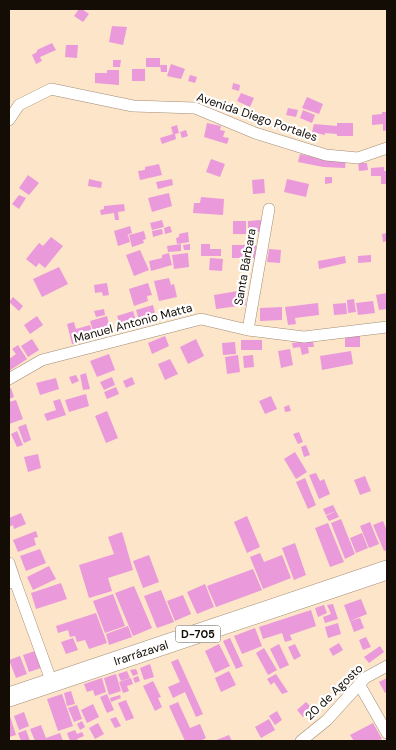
<svg xmlns="http://www.w3.org/2000/svg" width="396" height="750" viewBox="0 0 396 750" font-family="'DM Sans',sans-serif">
<style>
.building{fill:#ea99da}
.lines{fill:none;stroke-linecap:round;stroke-linejoin:round}
.street-casing{stroke:#a18c73;stroke-width:12}
.primary-casing{stroke:#a18c73;stroke-width:20}
.street{stroke:#fff;stroke-width:11}
.primary{stroke:#fff;stroke-width:19}
.labels{text-anchor:middle;dominant-baseline:central;stroke-width:4.5;stroke-linejoin:round;paint-order:stroke}
.shield{fill:#fff;stroke:#5a5650;stroke-width:1}
.shield-label{font-size:11px;font-weight:bold;fill:#140d05}
.street-label{font-size:12px;fill:#140d05;stroke:#fff}
</style>
<rect width="100%" height="100%" fill="#fde5ca"/>
<!-- building -->
<path class="building" d="M 79,9 L 82,9 L 89,14 L 83,22 L 74,16 Z
M 112,26 L 127,27 L 123,45 L 109,42 Z
M 52,43 L 56,50 L 40,57 L 42,61 L 36,64 L 32,55 L 37,52 L 37,50 Z
M 66,45 L 78,45 L 77,58 L 65,57 Z
M 146,58 L 160,58 L 160,67 L 146,67 Z
M 113,60 L 121,60 L 120,67 L 113,67 Z
M 171,64 L 185,69 L 181,79 L 167,76 Z
M 160,65 L 167,65 L 167,72 L 161,72 Z
M 132,69 L 145,69 L 145,81 L 132,81 Z
M 107,70 L 119,70 L 119,85 L 95,83 L 95,73 L 107,73 Z
M 190,75 L 197,77 L 195,83 L 188,81 Z
M 233,83 L 240,85 L 239,91 L 232,89 Z
M 241,93 L 254,98 L 250,107 L 237,101 Z
M 307,97 L 323,104 L 319,114 L 302,108 Z
M 288,108 L 298,110 L 296,117 L 286,115 Z
M 303,110 L 315,115 L 312,123 L 300,118 Z
M 382,112 L 387,112 L 387,130 L 383,131 L 383,124 L 372,125 L 372,115 L 382,114 Z
M 207,123 L 221,126 L 220,130 L 225,131 L 223,137 L 229,138 L 227,144 L 204,137 Z
M 337,123 L 353,123 L 353,136 L 337,136 L 337,134 L 325,133 L 325,135 L 312,132 L 314,124 L 337,126 Z
M 177,125 L 179,133 L 175,134 L 176,139 L 162,144 L 160,138 L 173,134 L 171,127 Z
M 186,130 L 188,136 L 182,138 L 180,132 Z
M 300,154 L 317,158 L 346,159 L 345,168 L 323,167 L 298,162 Z
M 211,159 L 225,164 L 220,177 L 206,172 Z
M 358,163 L 367,163 L 368,170 L 359,171 Z
M 159,164 L 162,175 L 140,180 L 138,171 L 145,170 L 145,167 Z
M 384,167 L 384,171 L 387,171 L 387,184 L 381,184 L 381,176 L 371,176 L 371,168 Z
M 28,175 L 39,183 L 29,195 L 19,188 Z
M 325,177 L 332,177 L 332,183 L 325,184 Z
M 89,179 L 102,182 L 101,188 L 88,186 Z
M 172,179 L 173,185 L 158,189 L 156,182 Z
M 264,179 L 265,193 L 253,194 L 252,180 Z
M 287,179 L 309,184 L 306,197 L 284,192 Z
M 169,193 L 172,206 L 152,212 L 148,198 Z
M 19,195 L 26,198 L 19,209 L 12,204 Z
M 201,197 L 224,199 L 223,215 L 193,213 L 194,203 L 200,203 Z
M 124,204 L 125,211 L 118,212 L 119,220 L 115,220 L 114,213 L 101,215 L 100,210 L 104,209 L 104,206 Z
M 162,220 L 164,227 L 152,230 L 150,223 Z
M 261,220 L 261,232 L 248,232 L 248,221 Z
M 233,221 L 246,221 L 246,234 L 233,234 Z
M 130,226 L 132,233 L 125,236 L 128,235 L 130,242 L 118,246 L 114,231 Z
M 170,226 L 172,232 L 165,234 L 164,228 Z
M 162,229 L 163,234 L 153,237 L 152,231 Z
M 144,231 L 146,239 L 143,240 L 144,243 L 132,247 L 129,235 Z
M 188,232 L 189,242 L 177,244 L 176,238 L 179,237 L 179,234 Z
M 387,233 L 387,241 L 383,242 L 382,234 Z
M 51,237 L 63,246 L 45,268 L 39,263 L 36,267 L 26,259 L 39,243 L 43,246 Z
M 181,244 L 181,251 L 168,252 L 167,246 Z
M 190,244 L 190,250 L 184,250 L 183,245 Z
M 201,244 L 210,244 L 210,249 L 221,249 L 221,256 L 201,256 Z
M 232,245 L 256,245 L 256,258 L 232,258 Z
M 269,249 L 281,250 L 280,263 L 267,262 Z
M 140,250 L 149,270 L 134,276 L 126,255 Z
M 169,253 L 172,265 L 151,271 L 149,261 L 162,258 L 162,255 Z
M 188,253 L 189,267 L 174,269 L 172,255 Z
M 371,255 L 371,262 L 358,263 L 358,256 Z
M 345,256 L 346,263 L 319,269 L 318,261 Z
M 210,258 L 223,259 L 222,271 L 209,270 Z
M 59,267 L 68,284 L 42,297 L 33,279 Z
M 169,278 L 171,285 L 174,284 L 177,297 L 159,301 L 154,281 Z
M 107,283 L 109,295 L 103,296 L 102,292 L 95,293 L 94,285 Z
M 148,283 L 152,295 L 147,296 L 148,301 L 134,306 L 129,289 Z
M 244,290 L 246,305 L 216,309 L 214,295 Z
M 387,293 L 387,309 L 379,310 L 376,295 Z
M 13,297 L 23,306 L 19,311 L 9,302 Z
M 354,299 L 356,312 L 348,313 L 347,300 Z
M 373,301 L 375,313 L 358,315 L 356,303 Z
M 318,303 L 319,315 L 295,318 L 296,324 L 288,325 L 285,307 Z
M 346,303 L 347,314 L 334,315 L 333,304 Z
M 153,305 L 156,317 L 147,319 L 149,325 L 141,327 L 136,310 Z
M 282,307 L 282,320 L 260,321 L 260,308 Z
M 104,309 L 105,315 L 96,317 L 94,311 Z
M 133,311 L 138,327 L 123,332 L 117,316 Z
M 37,316 L 43,325 L 30,334 L 24,325 Z
M 107,316 L 110,329 L 94,334 L 90,321 Z
M 74,322 L 76,329 L 90,325 L 94,338 L 72,344 L 67,324 Z
M 165,336 L 169,346 L 152,354 L 148,343 Z
M 345,336 L 360,336 L 360,347 L 345,347 Z
M 32,339 L 39,350 L 28,357 L 21,346 Z
M 196,339 L 204,356 L 188,364 L 180,347 Z
M 241,340 L 262,340 L 262,350 L 241,350 Z
M 313,340 L 314,347 L 308,347 L 309,353 L 302,355 L 300,347 L 293,348 L 292,343 Z
M 235,342 L 236,354 L 223,355 L 222,343 Z
M 18,345 L 27,359 L 9,371 L 9,359 L 16,354 L 12,349 Z
M 290,349 L 293,365 L 281,368 L 278,351 Z
M 351,351 L 353,364 L 322,370 L 320,356 Z
M 109,354 L 115,370 L 97,377 L 90,361 Z
M 238,355 L 240,372 L 227,374 L 225,357 Z
M 253,355 L 254,367 L 244,368 L 243,356 Z
M 170,359 L 178,374 L 165,380 L 158,364 Z
M 86,373 L 90,389 L 83,390 L 80,375 Z
M 76,375 L 79,381 L 72,384 L 69,377 Z
M 112,377 L 115,385 L 104,390 L 100,382 Z
M 132,377 L 135,384 L 126,388 L 123,381 Z
M 56,378 L 59,389 L 40,395 L 36,383 Z
M 116,387 L 119,394 L 107,399 L 104,392 Z
M 11,388 L 14,397 L 9,399 L 9,389 Z
M 86,394 L 89,406 L 69,412 L 65,400 Z
M 271,396 L 277,409 L 265,414 L 259,401 Z
M 60,399 L 66,415 L 47,421 L 44,414 L 56,410 L 53,401 Z
M 16,400 L 23,419 L 9,424 L 9,402 Z
M 289,405 L 291,411 L 285,412 L 284,407 Z
M 107,411 L 118,438 L 106,443 L 95,416 Z
M 26,424 L 31,440 L 24,443 L 18,427 Z
M 17,431 L 23,445 L 17,447 L 11,434 Z
M 299,432 L 303,442 L 298,444 L 293,434 Z
M 306,445 L 310,455 L 304,457 L 301,447 Z
M 295,452 L 307,472 L 296,479 L 284,459 Z
M 38,454 L 41,468 L 28,472 L 24,457 Z
M 316,473 L 320,481 L 324,479 L 330,494 L 319,499 L 309,475 Z
M 365,476 L 371,491 L 360,495 L 354,480 Z
M 305,478 L 316,505 L 308,509 L 296,482 Z
M 333,505 L 336,511 L 326,515 L 323,509 Z
M 336,511 L 339,517 L 329,521 L 326,516 Z
M 21,513 L 26,524 L 14,529 L 13,525 L 9,527 L 9,518 Z
M 247,516 L 260,547 L 247,553 L 234,522 Z
M 341,519 L 355,554 L 345,559 L 331,523 Z
M 383,521 L 387,531 L 387,550 L 384,551 L 373,525 Z
M 370,522 L 379,544 L 369,548 L 360,526 Z
M 328,523 L 344,562 L 330,567 L 315,528 Z
M 36,531 L 38,537 L 34,538 L 36,545 L 18,552 L 13,540 Z
M 122,532 L 133,570 L 108,578 L 112,591 L 89,598 L 79,565 L 114,554 L 108,537 Z
M 362,533 L 368,548 L 356,553 L 350,538 Z
M 295,543 L 306,575 L 294,580 L 282,548 Z
M 40,549 L 46,563 L 26,571 L 20,556 Z
M 260,553 L 264,562 L 282,555 L 291,578 L 263,589 L 250,557 Z
M 149,555 L 159,582 L 143,588 L 133,561 Z
M 49,566 L 56,579 L 33,590 L 27,577 Z
M 253,569 L 262,590 L 216,607 L 207,586 Z
M 61,583 L 67,599 L 36,609 L 31,593 Z
M 205,584 L 214,607 L 197,614 L 187,592 Z
M 134,586 L 152,628 L 133,636 L 115,593 Z
M 161,590 L 174,622 L 157,628 L 144,596 Z
M 113,594 L 125,626 L 105,633 L 93,601 Z
M 183,595 L 191,614 L 175,621 L 167,601 Z
M 361,599 L 367,614 L 350,621 L 344,605 Z
M 333,604 L 338,619 L 325,623 L 323,617 L 331,614 L 327,605 Z
M 324,605 L 327,613 L 318,617 L 315,608 Z
M 311,610 L 316,626 L 290,635 L 292,640 L 285,642 L 282,633 L 263,639 L 259,627 Z
M 96,613 L 107,643 L 89,649 L 85,640 L 77,642 L 75,636 L 70,637 L 68,630 L 58,633 L 56,626 Z
M 360,618 L 364,628 L 354,632 L 350,621 Z
M 338,623 L 341,634 L 328,638 L 325,627 Z
M 128,626 L 132,637 L 109,645 L 106,634 Z
M 255,628 L 262,646 L 242,654 L 234,636 Z
M 366,637 L 371,647 L 363,650 L 359,640 Z
M 73,638 L 78,650 L 66,654 L 61,642 Z
M 230,638 L 243,666 L 236,669 L 223,641 Z
M 339,643 L 343,650 L 333,656 L 329,649 Z
M 219,644 L 230,666 L 215,673 L 205,651 Z
M 279,644 L 289,665 L 280,669 L 270,649 Z
M 295,644 L 301,656 L 294,660 L 288,647 Z
M 380,646 L 384,652 L 369,663 L 364,657 Z
M 264,648 L 277,670 L 268,675 L 256,653 Z
M 35,651 L 41,668 L 29,672 L 23,655 Z
M 20,656 L 27,674 L 16,678 L 9,660 Z
M 178,659 L 203,714 L 196,717 L 185,692 L 173,698 L 168,687 L 180,682 L 171,662 Z
M 150,664 L 154,677 L 144,680 L 140,668 Z
M 136,669 L 138,674 L 133,676 L 130,670 Z
M 127,671 L 130,678 L 121,681 L 118,674 Z
M 229,671 L 236,685 L 221,692 L 215,678 Z
M 116,674 L 121,691 L 109,695 L 104,678 Z
M 276,674 L 288,692 L 282,694 L 274,682 L 271,685 L 267,679 Z
M 138,676 L 140,681 L 135,683 L 133,678 Z
M 102,678 L 106,692 L 95,696 L 93,690 L 87,692 L 84,684 Z
M 131,678 L 133,684 L 127,686 L 129,691 L 123,693 L 119,682 Z
M 387,678 L 387,692 L 385,693 L 379,682 Z
M 153,681 L 161,697 L 158,698 L 162,707 L 155,711 L 143,686 Z
M 71,691 L 75,704 L 67,706 L 64,693 Z
M 62,694 L 73,726 L 58,731 L 47,699 Z
M 107,694 L 114,710 L 107,713 L 100,697 Z
M 120,695 L 121,698 L 111,702 L 110,698 Z
M 126,700 L 134,718 L 126,721 L 118,703 Z
M 178,702 L 190,728 L 200,724 L 206,738 L 200,741 L 185,741 L 169,706 Z
M 306,702 L 313,709 L 303,717 L 297,710 Z
M 93,704 L 99,717 L 87,723 L 81,710 Z
M 77,705 L 82,719 L 74,722 L 68,708 Z
M 277,711 L 282,720 L 275,725 L 269,716 Z
M 24,712 L 29,726 L 19,730 L 14,716 Z
M 9,713 L 16,735 L 9,737 Z
M 116,717 L 121,726 L 115,728 L 110,719 Z
M 269,719 L 275,730 L 261,738 L 255,727 Z
M 82,721 L 85,727 L 80,730 L 77,724 Z
M 98,723 L 104,734 L 95,739 L 89,728 Z
M 373,723 L 382,739 L 377,741 L 354,741 L 350,735 Z
M 41,725 L 46,738 L 60,733 L 63,741 L 35,741 L 30,729 Z
M 26,730 L 30,741 L 21,741 L 18,733 Z
M 75,730 L 77,734 L 82,732 L 84,736 L 77,739 L 78,741 L 70,741 L 67,733 Z
M 229,735 L 232,741 L 214,741 Z"/>
<g class="lines">
<!-- street casing -->
<g class="street-casing">
<path id="street" d="M 9,120 L 19,105 L 51,89 L 133,106 L 195,108 L 255,133 L 326,155 L 358,158 L 387,148
M 248,330 L 269,209
M 9,379 L 42,360 L 201,319 L 248,330 L 304,337 L 387,327
M 9,563 L 15,581
M 9,583 L 15,581 L 52,683
M 359,684 L 387,733
M 301,741 L 327,720 L 365,678 L 387,666"/>
</g>
<!-- primary casing -->
<g class="primary-casing">
<path id="primary" d="M 9,697 L 387,570"/>
</g>
<!-- street -->
<use href="#street" class="street"/>
<!-- primary -->
<use href="#primary" class="primary"/>
</g>
<g class="labels">
<!-- shield labels -->
<rect class="shield" x="175.5" y="625.5" width="45" height="17" rx="4"/>
<g class="shield-label">
<text x="198" y="634">D-705</text>
</g>
<!-- street labels -->
<g class="street-label">
<text transform="translate(257 117) rotate(19)">Avenida Diego Portales</text>
<text transform="translate(245 267) rotate(-80)">Santa Bárbara</text>
<text transform="translate(133 323) rotate(-15)">Manuel Antonio Matta</text>
<text transform="translate(141 653) rotate(-18)">Irarrázaval</text>
<text transform="translate(334 692) rotate(-44)">20 de Agosto</text>
</g>
</g>
<!-- border -->
<rect width="396" height="750" fill="none" stroke="#140d05" stroke-width="20"/>
</svg>
